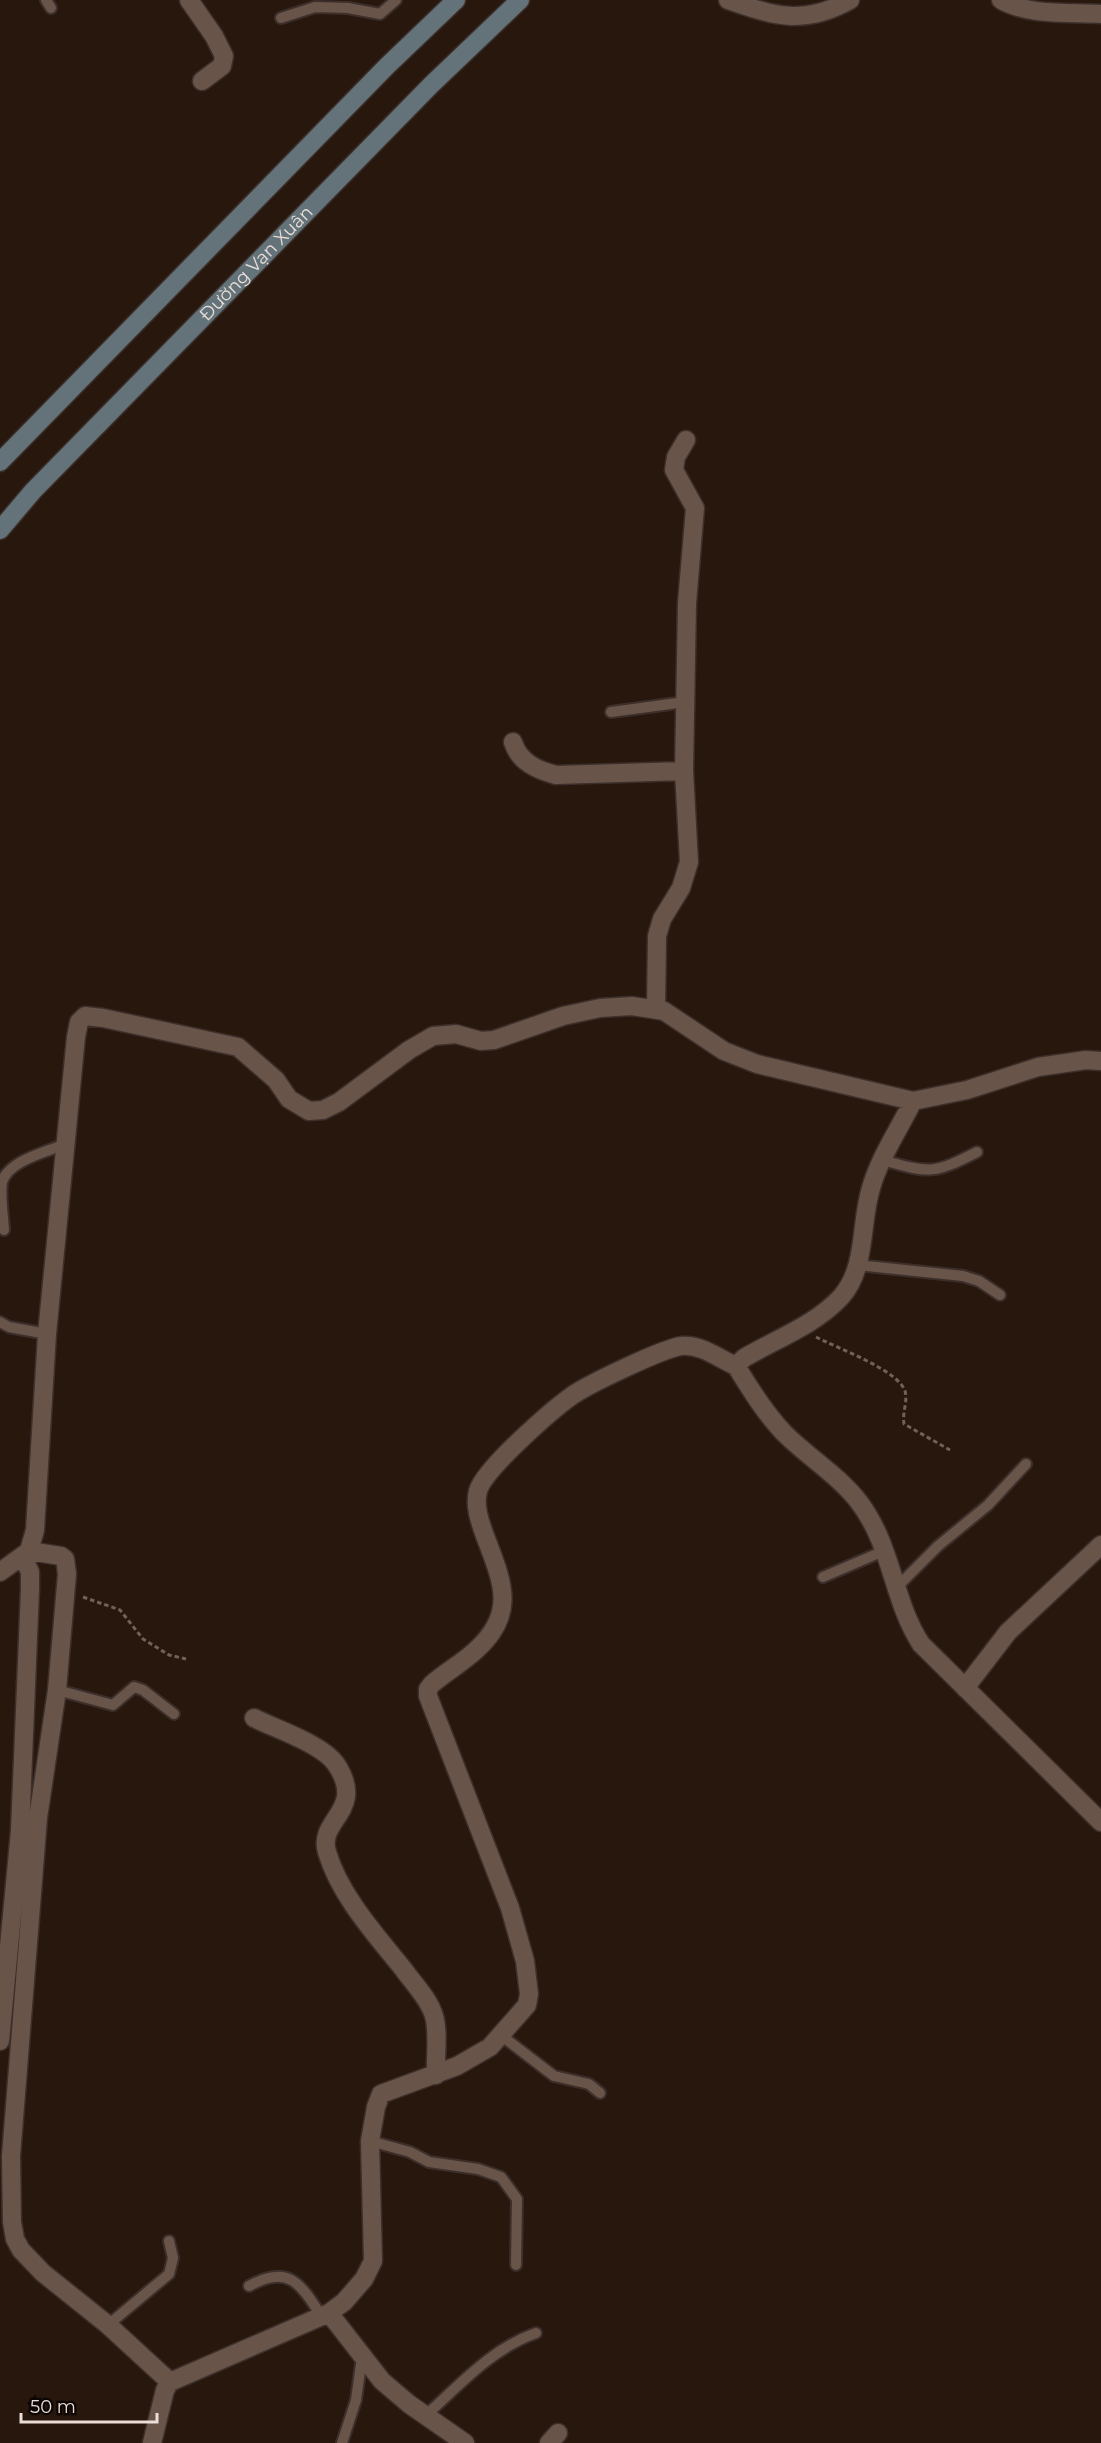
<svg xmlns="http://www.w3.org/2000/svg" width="1101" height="2443" viewBox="0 0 1101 2443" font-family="Montserrat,sans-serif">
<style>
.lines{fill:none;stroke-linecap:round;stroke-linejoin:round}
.lane-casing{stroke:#3c2f2b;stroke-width:14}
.street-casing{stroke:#3c2f2b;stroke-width:21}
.secondary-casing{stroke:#3c2f2b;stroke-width:21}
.path{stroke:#716259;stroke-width:3;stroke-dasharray:4.5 3;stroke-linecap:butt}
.lane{stroke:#695449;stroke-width:10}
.street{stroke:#695449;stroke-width:18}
.secondary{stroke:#637379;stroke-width:18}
.labels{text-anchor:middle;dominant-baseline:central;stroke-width:4.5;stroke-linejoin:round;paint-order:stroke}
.street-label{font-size:18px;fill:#ebded8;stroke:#0b0503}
</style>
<rect width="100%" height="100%" fill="#28170d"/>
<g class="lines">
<!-- lane casing -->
<g class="lane-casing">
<path id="lane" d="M 46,0 L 51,8
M 281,18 L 315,7 L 348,8 L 380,14 L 396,0
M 611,712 L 685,702
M 882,1160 C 930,1173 932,1175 977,1152
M 4,1230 C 3,1215 0,1197 2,1182 C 9,1160 47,1152 65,1144
M 857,1265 L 963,1276 L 979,1281 L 1000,1295
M 0,1322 L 9,1327 L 47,1334
M 823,1577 L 886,1550
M 897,1587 L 938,1546 L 988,1505 L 1026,1464
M 57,1690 L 113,1705 L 134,1687 L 143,1690 L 174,1714
M 502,2036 L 554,2076 L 589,2084 L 600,2093
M 370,2141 L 410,2152 L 429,2162 L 478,2169 L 501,2177 L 517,2199 L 516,2265
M 249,2286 C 289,2264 300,2283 322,2317
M 108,2325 L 169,2274 L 173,2258 L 169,2241
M 426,2415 C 461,2384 491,2349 536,2333
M 342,2443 L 356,2400 L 362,2357"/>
</g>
<!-- street casing -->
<g class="street-casing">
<path id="street" d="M 189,0 L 214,36 L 224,56 L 222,66 L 202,81
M 728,0 C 774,16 804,26 850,0
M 1001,0 C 1029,16 1069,12 1101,14
M 513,742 C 519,762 537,770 556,775 L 684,771
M 656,1008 L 657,936 L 662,919 L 681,888 L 689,862 L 684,771 L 687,603 L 695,508 L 674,470 L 676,457 L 686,440
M 736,1366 C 751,1390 765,1413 784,1433 C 808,1457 838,1475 859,1502 C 893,1547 892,1599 921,1644 L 1101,1822
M 29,1551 L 61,1556 L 65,1559 L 67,1574 L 57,1690 L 38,1818 L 11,2156 L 12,2222 L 15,2239 L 21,2250 L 43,2273 L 108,2325 L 170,2382
M 0,1572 L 29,1551 L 35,1530 L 47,1334 L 76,1037 L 79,1022 L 85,1016 L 103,1018 L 238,1047 L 276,1080 L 289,1099 L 309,1111 L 323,1110 L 339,1102 L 409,1050 L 433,1036 L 456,1034 L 481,1041 L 494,1040 L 563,1016 L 600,1008 L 632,1006 L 664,1011 L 724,1051 L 757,1064 L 913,1101 L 967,1090 L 1038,1067 L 1086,1060 L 1101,1061
M 965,1688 L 1008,1632 L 1101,1545
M 254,1718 C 276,1729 322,1744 336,1764 C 367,1811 317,1819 327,1852 C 340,1896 376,1935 404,1970 C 414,1984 429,1999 434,2016 C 439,2033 435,2056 436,2075
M 0,2041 L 20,1831 L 30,1589 L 30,1572 L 23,1557
M 329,2313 L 382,2381 L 409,2404 L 465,2443
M 152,2443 L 165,2390 L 170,2382 L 329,2313 L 344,2302 L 364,2279 L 373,2261 L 370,2141 L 376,2107 L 381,2094 L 457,2066 L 490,2047 L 527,2005 L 529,1994 L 525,1961 L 510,1908 L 428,1696 L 428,1689 L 432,1684 C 446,1672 462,1663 475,1651 C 518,1613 502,1581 485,1536 C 480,1522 474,1506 478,1491 C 484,1469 553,1409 573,1395 C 591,1383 662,1349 681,1346 C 702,1344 719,1359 736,1366 L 744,1358 C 776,1339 815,1325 841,1297 C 867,1268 860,1223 871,1188 C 880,1157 899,1129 913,1101
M 549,2443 L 558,2433"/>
</g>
<!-- secondary casing -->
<g class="secondary-casing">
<g id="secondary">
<path d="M 0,462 L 387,66 L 456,0"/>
<path id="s1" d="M 0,530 L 33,491 L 431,85 L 520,0"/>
</g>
</g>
<!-- path -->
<path class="path" d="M 816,1337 C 837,1348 898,1370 905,1391 C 908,1402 902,1412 904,1424 L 950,1450
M 83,1597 L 120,1610 L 143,1639 L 169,1655 L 186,1659"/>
<!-- lane -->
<use href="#lane" class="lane"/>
<!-- street -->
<use href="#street" class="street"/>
<!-- secondary -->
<use href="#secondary" class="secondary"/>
</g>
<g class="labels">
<!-- street labels -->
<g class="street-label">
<text stroke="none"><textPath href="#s1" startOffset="370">Đường Vạn Xuân</textPath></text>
</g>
</g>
<!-- scale -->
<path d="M21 2413v9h136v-9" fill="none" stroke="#ebded8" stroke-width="3"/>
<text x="30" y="2413" font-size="18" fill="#ebded8" stroke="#0b0503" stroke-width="4.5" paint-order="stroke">50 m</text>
</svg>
